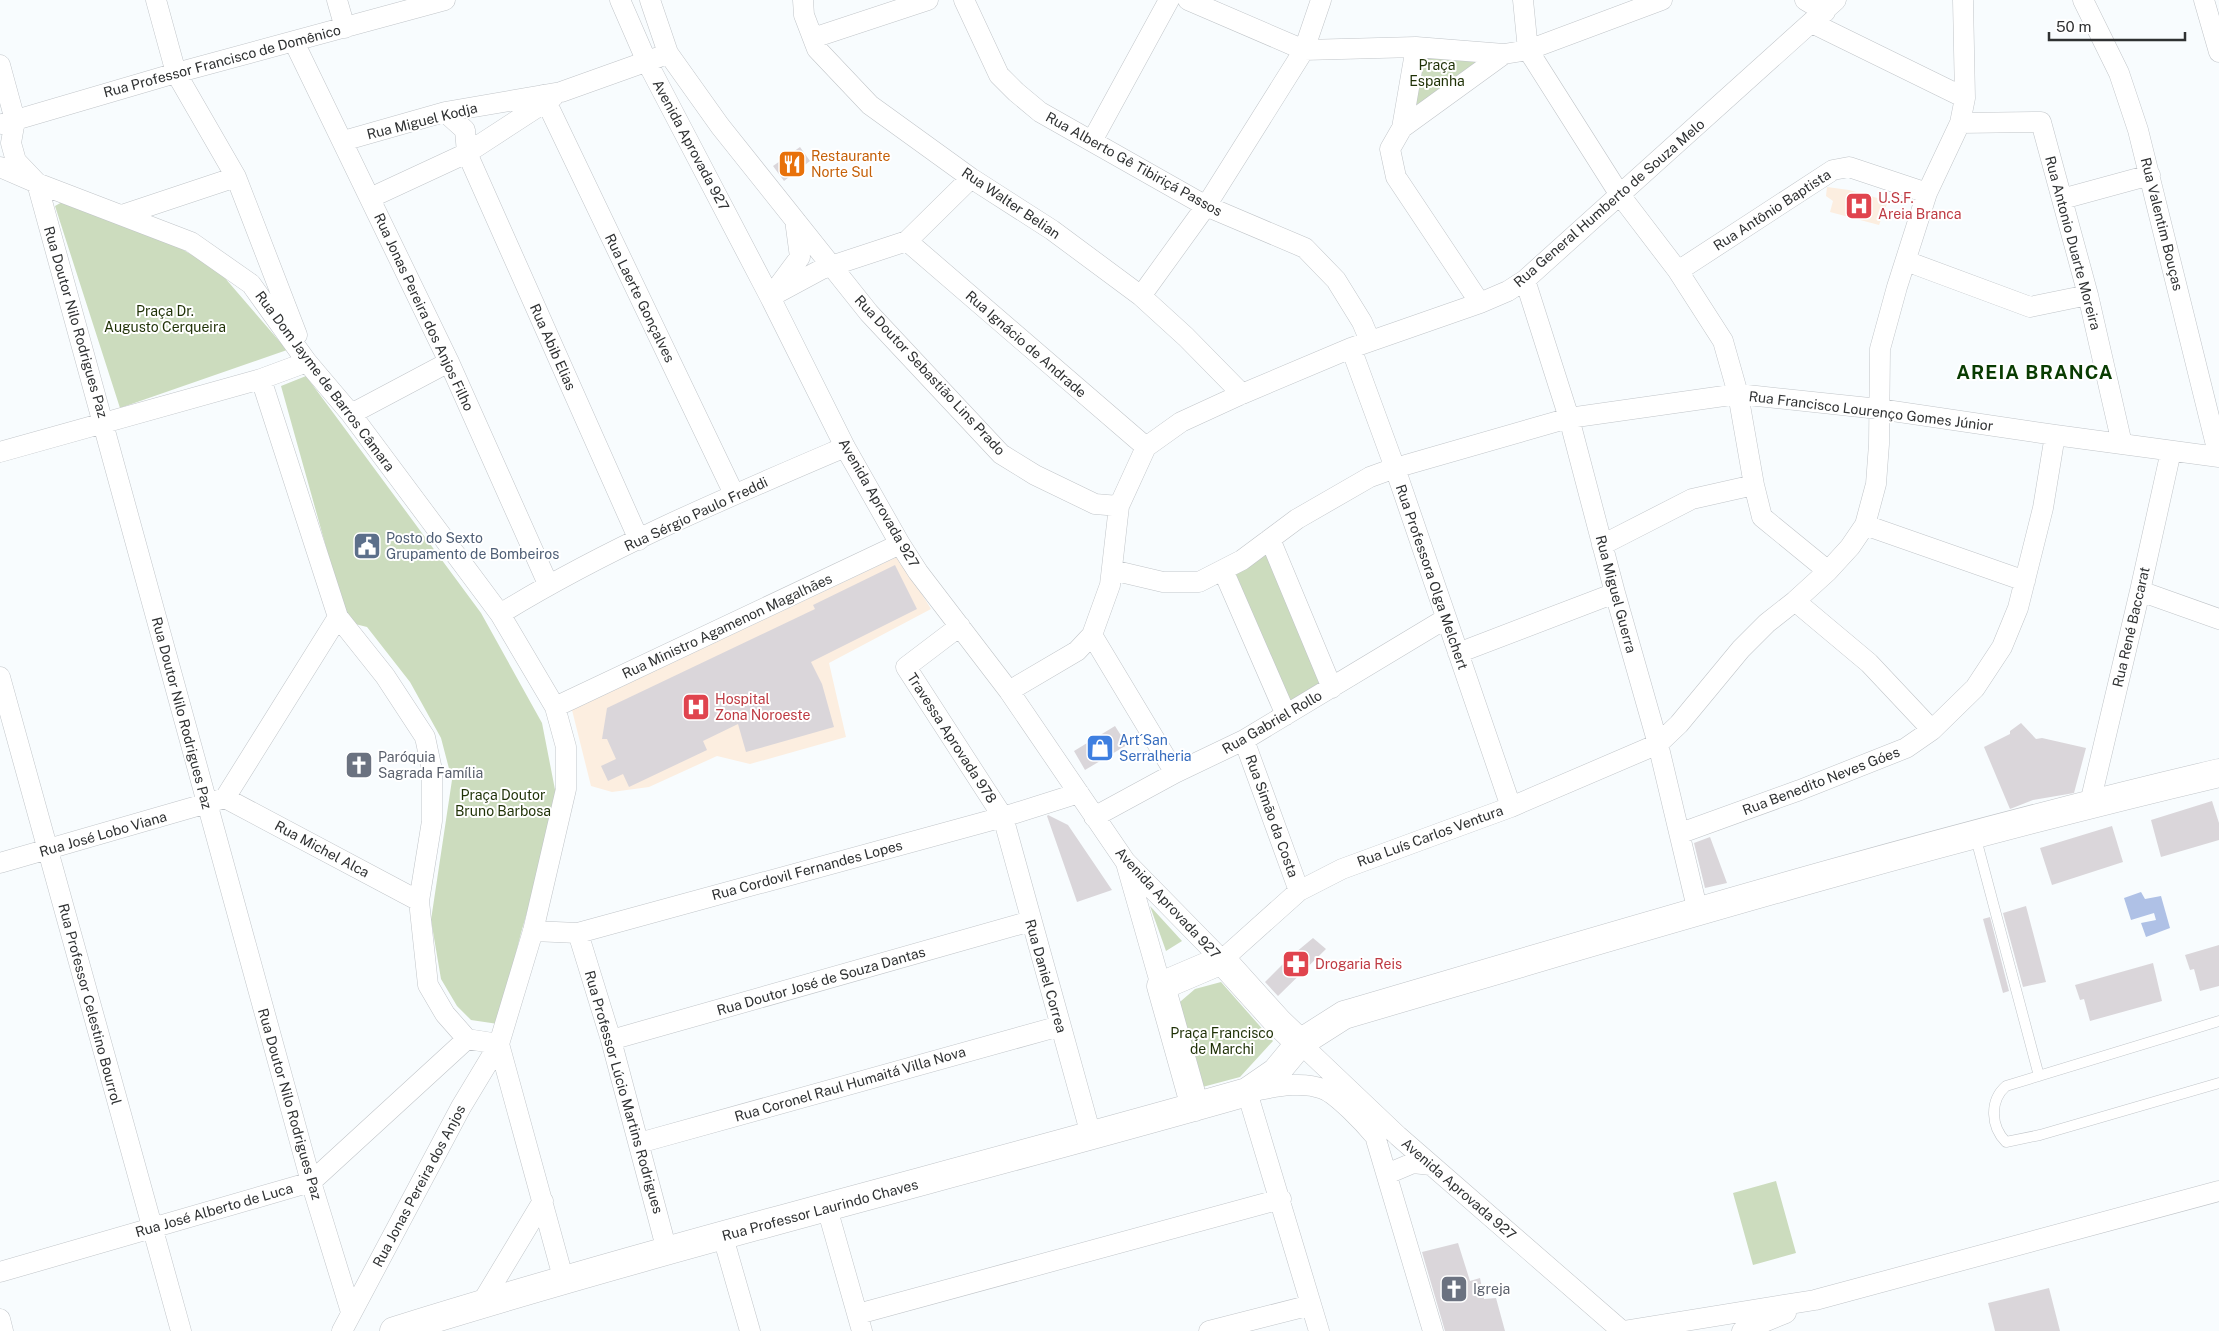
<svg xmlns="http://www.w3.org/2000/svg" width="2219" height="1331" viewBox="0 0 2219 1331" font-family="'Public Sans',sans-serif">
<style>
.medical{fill:#fceee0}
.green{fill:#ccdcbe}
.water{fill:#afc1e6}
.building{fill:#dad6da}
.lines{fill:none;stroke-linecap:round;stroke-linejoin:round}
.lane-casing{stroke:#c1c5c9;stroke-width:11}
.street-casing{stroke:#c1c5c9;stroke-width:21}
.secondary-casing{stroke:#c1c5c9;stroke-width:29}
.lane{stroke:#fff;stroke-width:10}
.street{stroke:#fff;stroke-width:20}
.secondary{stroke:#fff;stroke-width:28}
.labels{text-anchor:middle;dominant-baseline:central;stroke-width:4;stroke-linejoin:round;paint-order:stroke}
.street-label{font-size:14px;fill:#2f3132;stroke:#fff}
.park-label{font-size:14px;fill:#1f3106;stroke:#fff}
.food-label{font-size:14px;fill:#c56008;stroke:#fff;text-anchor:start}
.health-label{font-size:14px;fill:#be3a42;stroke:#fff;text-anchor:start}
.service-label{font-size:14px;fill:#4e5e75;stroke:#fff;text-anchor:start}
.shop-label{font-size:14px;fill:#366cbe;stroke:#fff;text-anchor:start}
.worship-label{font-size:14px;fill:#5b616d;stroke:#fff;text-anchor:start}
.district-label{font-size:19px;font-weight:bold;letter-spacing:1px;fill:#093c02;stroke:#fff}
</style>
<rect width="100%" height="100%" fill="#f8fcfe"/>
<!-- medical -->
<path class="medical" d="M 1827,187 L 1849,190 L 1888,201 L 1879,225 L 1830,212 L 1833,201 L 1826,196 Z
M 899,556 L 931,609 L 829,663 L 846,737 L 750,764 L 717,756 L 649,787 L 612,792 L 591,786 L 572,710 Z"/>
<!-- green -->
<path class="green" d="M 1486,57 L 1414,110 L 1422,58 Z
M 64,201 L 180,248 L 218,270 L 287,350 L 120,408 L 55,206 Z
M 306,376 L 481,613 L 542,723 L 558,805 L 521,933 L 498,1024 L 471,1020 L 457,1006 L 441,979 L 431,920 L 452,780 L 441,738 L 410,682 L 367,627 L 347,622 L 281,386 Z
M 1270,539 L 1327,691 L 1287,711 L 1228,572 Z
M 1150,906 L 1182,941 L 1166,951 Z
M 1221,982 L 1273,1041 L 1240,1077 L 1195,1089 L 1174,1007 L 1195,989 Z
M 1776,1181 L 1796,1253 L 1753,1265 L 1733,1193 Z"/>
<!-- water -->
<path class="water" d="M 2141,892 L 2145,899 L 2161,896 L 2170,928 L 2146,937 L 2141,923 L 2156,920 L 2154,913 L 2131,920 L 2124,898 Z"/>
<!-- building -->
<path class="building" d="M 800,147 L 810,161 L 784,181 L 773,166 Z
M 895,565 L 917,609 L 811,662 L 822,684 L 834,727 L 746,752 L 738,724 L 703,741 L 707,750 L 629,787 L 623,774 L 608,781 L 601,766 L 616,759 L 607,739 L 602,739 L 607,708 L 815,609 L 813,605 Z
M 2021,723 L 2036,739 L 2042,738 L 2086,748 L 2074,793 L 2033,800 L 2010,809 L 1984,747 L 2010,734 L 2010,731 Z
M 1115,726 L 1127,745 L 1085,770 L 1074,751 Z
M 2212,801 L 2219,823 L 2219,840 L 2161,857 L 2151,820 Z
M 1048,815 L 1068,825 L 1112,890 L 1077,902 L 1047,816 Z
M 2112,826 L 2123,862 L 2052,885 L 2040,848 Z
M 1710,837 L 1727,883 L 1705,888 L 1694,843 Z
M 2026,906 L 2046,982 L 2023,987 L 2003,913 Z
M 1990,917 L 2009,991 L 2003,993 L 1983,919 Z
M 1313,938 L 1326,949 L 1278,996 L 1265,982 L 1289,958 Z
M 2219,945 L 2219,986 L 2200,991 L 2194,969 L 2190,970 L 2185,955 Z
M 2153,963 L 2162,1001 L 2090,1021 L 2084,999 L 2080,1000 L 2075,985 Z
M 1458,1243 L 1470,1281 L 1480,1278 L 1484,1299 L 1496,1298 L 1505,1331 L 1445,1331 L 1422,1252 Z
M 2049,1288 L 2060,1331 L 1995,1331 L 1988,1303 Z"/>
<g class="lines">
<!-- lane casing -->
<g class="lane-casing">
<path id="lane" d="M 1975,835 L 2039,1076
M 2219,1021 L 2006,1086 C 1989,1101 1991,1127 2006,1142 L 2040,1135 L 2219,1083"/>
</g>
<!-- street casing -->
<g class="street-casing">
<path id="street" d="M 156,0 L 176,73 L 236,177 L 297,335
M 337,0 L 345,28
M 620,0 L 647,62 L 770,297 L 845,447 L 900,544 L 918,572 L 1009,691 L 1125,861 L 1222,960 L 1299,891 L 1342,869 L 1511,807 L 1658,744 L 1679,724 L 1741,649 L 1767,623 L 1795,601 L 1828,571 L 1850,547 L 1865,525 L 1876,484 L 1879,444 L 1880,349 L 1897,287 L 1927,193 L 1960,123 L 1965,98 L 1963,0
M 650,0 L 668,53 L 720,126 L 869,313 L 1001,454 L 1035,475 L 1095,504 L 1119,506
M 803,0 L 804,15 L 817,49 L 870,105 L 971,178 L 1052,230 L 1141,296 L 1186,337 L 1242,394
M 964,0 L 999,75 L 1016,92 L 1040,112 L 1206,206 L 1305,248 L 1336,280 L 1362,322 L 1370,341
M 1188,0 L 1304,50 L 1416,47 L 1504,54
M 1523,0 L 1528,50 L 1620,195 L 1678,271 L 1723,341 L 1738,394 L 1754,485 L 1762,517 L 1828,571
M 1805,0 L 1825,12
M 2083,0 L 2119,73 L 2138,130 L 2219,457
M 2204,0 L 2219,52
M 1812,23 L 1965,98
M 813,38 L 928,0
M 294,42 L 449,362 L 548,584
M 1416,47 L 1402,128 L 1390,149 L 1396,177 L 1480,303
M 0,65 L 15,120 L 11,143 L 16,161 L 37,183 L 311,1182 L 351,1312
M 543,95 L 734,494
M 445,112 L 465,130 L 467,153 L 639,540
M 1960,123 L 2041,122 L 2088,295 L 2122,444
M 2,124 L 176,73 L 445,0
M 1402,128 L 1504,54 L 1528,50 L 1662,0
M 343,141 L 445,112 L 561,92 L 659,57
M 1092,141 L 1169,0
M 0,167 L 37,183 L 191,242 L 251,284 L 307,362 L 351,414 L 500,614 L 555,707 L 566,747 L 566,789 L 533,931 L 499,1044 L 564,1281
M 370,198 L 467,153 L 553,97
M 2062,199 L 2150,175
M 122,215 L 236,177
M 907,241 L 1146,447
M 1906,261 L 2030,307 L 2088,295
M 1678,271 L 1833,170 L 1849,167 L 1927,193
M 1525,280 L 1569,418 L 1615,593 L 1658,744 L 1698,912
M 774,292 L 800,257 L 795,220
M 1141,296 L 1206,206 L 1304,50 L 1321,0
M 770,297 L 822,269 L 907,241 L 971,178
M 1351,348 L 1395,468 L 1511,807
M 261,379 L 338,617 L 385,676 L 425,737 L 432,770 L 432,821 L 419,901 L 428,985 L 445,1014 L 467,1039 L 499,1044
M 351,414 L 449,362
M 0,452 L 261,379 L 307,362
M 1865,525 L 2025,581
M 1270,539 L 1332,688
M 1602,545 L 1692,499 L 1754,485
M 1112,570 L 1163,582 L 1199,582 L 1242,560 L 1297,519 L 1370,477 L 1395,468 L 1569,418 L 1738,394 L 1879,409 L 2055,435 L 2219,457
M 1223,570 L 1286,715
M 2140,591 L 2219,619
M 1795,601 L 1869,663 L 1932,730
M 500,614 C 609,547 728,497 845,447
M 960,626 L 906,667 L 1003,817 L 1091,1135
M 1092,635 L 1175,773
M 1458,653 L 1615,593
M 0,677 L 181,1331
M 1009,691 L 1077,651 L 1092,635 L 1110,585 L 1119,506 L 1146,447 L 1181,422 L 1242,394 L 1351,348 L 1480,303 L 1508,291 L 1525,280 L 1836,0
M 555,707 L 900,544
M 1244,740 L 1299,891
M 225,798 L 419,901
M 2090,803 L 2140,591 L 2171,451
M 1094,817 L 1175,773 L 1244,740 L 1445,619
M 1681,833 L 1800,790 L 1906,748 L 1932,730 L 1975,688 L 2002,647 L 2018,608 L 2043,508 L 2055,435
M 0,863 L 225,798 L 338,617
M 1126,863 L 1161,986
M 533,931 L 578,933 L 1003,817 L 1079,793
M 578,933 L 611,1040 L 667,1251
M 611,1040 L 1031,921
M 1300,1043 L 1398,1136 L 1622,1331
M 639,1143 L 1060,1026
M 1387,1174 L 1413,1163 L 1431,1165
M 827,1208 L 862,1331
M 723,1237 L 750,1331
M 0,1272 L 311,1182 L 467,1039
M 481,1304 L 543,1201
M 858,1314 L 1281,1199
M 0,1319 L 3,1331
M 342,1331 L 461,1107 L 499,1044
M 1209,1331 L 1311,1305
M 1319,1331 L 1247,1092 C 1271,1088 1300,1080 1323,1089 C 1337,1094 1365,1124 1375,1136 L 1433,1331
M 1623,1331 L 1815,1300 L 2219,1191
M 1742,1331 L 1786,1313"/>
</g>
<!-- secondary casing -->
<g class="secondary-casing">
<path id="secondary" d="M 1195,1107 L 1161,986 L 1222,960 L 1278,1022 L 1300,1043
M 394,1331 C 676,1243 963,1173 1247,1092 L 1276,1072 L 1300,1043 L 1344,1015 C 1634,930 1925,842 2219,773"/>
</g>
<!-- lane -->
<use href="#lane" class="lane"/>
<!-- street -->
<use href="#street" class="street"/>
<!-- secondary -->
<use href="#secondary" class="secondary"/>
</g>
<!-- icons -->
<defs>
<g id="restaurant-square" transform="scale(1.4375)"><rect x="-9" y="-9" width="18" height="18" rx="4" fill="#e8710a" stroke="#fff"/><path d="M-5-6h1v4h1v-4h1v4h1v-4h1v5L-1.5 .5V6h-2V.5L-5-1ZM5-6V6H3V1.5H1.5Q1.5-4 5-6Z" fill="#fff"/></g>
<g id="hospital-square" transform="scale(1.4375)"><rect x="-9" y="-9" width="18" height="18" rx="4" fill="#e0444e" stroke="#fff"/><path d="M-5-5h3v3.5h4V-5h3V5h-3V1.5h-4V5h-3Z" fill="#fff"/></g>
<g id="civic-square" transform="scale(1.4375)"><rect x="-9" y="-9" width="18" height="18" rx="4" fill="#5c6f8a" stroke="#fff"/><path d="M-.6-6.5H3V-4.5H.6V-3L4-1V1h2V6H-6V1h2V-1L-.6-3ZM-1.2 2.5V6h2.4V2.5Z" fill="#fff"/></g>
<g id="shop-square" transform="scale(1.4375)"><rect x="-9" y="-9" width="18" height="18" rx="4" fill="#3f7fe0" stroke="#fff"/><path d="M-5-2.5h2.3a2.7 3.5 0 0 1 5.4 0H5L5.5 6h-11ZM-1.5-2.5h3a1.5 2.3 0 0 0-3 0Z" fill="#fff"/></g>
<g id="church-square" transform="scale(1.4375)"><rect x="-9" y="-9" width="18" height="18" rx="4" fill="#6b7280" stroke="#fff"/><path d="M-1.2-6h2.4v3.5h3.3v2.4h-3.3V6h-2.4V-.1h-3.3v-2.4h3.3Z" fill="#fff"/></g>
<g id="pharmacy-square" transform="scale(1.4375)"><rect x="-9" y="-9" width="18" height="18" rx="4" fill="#e0444e" stroke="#fff"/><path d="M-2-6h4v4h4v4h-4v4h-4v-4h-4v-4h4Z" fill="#fff"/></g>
</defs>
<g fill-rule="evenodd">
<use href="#restaurant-square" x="792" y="164"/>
<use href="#hospital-square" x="1859" y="206"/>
<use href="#civic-square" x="367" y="546"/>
<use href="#hospital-square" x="696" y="707"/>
<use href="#shop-square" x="1100" y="748"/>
<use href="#church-square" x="359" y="765"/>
<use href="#pharmacy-square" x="1296" y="964"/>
<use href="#church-square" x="1454" y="1289"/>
</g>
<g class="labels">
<!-- street labels -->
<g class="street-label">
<text transform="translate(222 61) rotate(-15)">Rua Professor Francisco de Domênico</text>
<text transform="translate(422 121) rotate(-14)">Rua Miguel Kodja</text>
<text transform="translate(691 145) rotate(62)">Avenida Aprovada 927</text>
<text transform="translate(1134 164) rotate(29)">Rua Alberto Gê Tibiriçá Passos</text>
<text transform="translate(1011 203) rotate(34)">Rua Walter Belian</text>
<text transform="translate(1609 203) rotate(-41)">Rua General Humberto de Souza Melo</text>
<text transform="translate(1772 210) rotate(-33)">Rua Antônio Baptista</text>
<text transform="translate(2162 224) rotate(76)">Rua Valentim Bouças</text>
<text transform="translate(2073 243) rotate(75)">Rua Antonio Duarte Moreira</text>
<text transform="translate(640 298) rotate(64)">Rua Laerte Gonçalves</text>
<text transform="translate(424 312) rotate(65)">Rua Jonas Pereira dos Anjos Filho</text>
<text transform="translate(76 322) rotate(74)">Rua Doutor Nilo Rodrigues Paz</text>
<text transform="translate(1026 344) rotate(41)">Rua Ignácio de Andrade</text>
<text transform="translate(553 347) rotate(66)">Rua Abib Elias</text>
<text transform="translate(930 375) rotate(47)">Rua Doutor Sebastião Lins Prado</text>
<text transform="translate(325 381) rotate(53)">Rua Dom Jayme de Barros Câmara</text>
<text transform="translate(1871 411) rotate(7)">Rua Francisco Lourenço Gomes Júnior</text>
<text transform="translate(879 503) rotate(60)">Avenida Aprovada 927</text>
<text transform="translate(696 514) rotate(-25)">Rua Sérgio Paulo Freddi</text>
<text transform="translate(1432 577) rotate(71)">Rua Professora Olga Melchert</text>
<text transform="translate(1616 594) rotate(75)">Rua Miguel Guerra</text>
<text transform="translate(727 626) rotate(-25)">Rua Ministro Agamenon Magalhães</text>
<text transform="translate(2131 627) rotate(-77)">Rua René Baccarat</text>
<text transform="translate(182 713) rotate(75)">Rua Doutor Nilo Rodrigues Paz</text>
<text transform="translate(1272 722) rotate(-30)">Rua Gabriel Rollo</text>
<text transform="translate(952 738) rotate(57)">Travessa Aprovada 978</text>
<text transform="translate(1821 781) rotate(-21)">Rua Benedito Neves Góes</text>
<text transform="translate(1272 816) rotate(70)">Rua Simão da Costa</text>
<text transform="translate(103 834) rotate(-16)">Rua José Lobo Viana</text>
<text transform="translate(1430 836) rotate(-20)">Rua Luís Carlos Ventura</text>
<text transform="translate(322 849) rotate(28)">Rua Michel Alca</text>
<text transform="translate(807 870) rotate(-15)">Rua Cordovil Fernandes Lopes</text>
<text transform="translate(1168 903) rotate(47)">Avenida Aprovada 927</text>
<text transform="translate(1046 976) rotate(74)">Rua Daniel Correa</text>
<text transform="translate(821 981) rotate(-16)">Rua Doutor José de Souza Dantas</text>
<text transform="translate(90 1004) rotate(75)">Rua Professor Celestino Bourrol</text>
<text transform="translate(850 1084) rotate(-16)">Rua Coronel Raul Humaitá Villa Nova</text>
<text transform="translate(624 1092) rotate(74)">Rua Professor Lúcio Martins Rodrigues</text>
<text transform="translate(290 1104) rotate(74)">Rua Doutor Nilo Rodrigues Paz</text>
<text transform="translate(419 1186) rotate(-62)">Rua Jonas Pereira dos Anjos</text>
<text transform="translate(1459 1189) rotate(41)">Avenida Aprovada 927</text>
<text transform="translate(214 1210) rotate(-16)">Rua José Alberto de Luca</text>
<text transform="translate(820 1210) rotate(-15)">Rua Professor Laurindo Chaves</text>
</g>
<!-- park labels -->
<g class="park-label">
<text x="1437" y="65">Praça<tspan x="1437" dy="16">Espanha</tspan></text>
<text x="165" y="311">Praça Dr.<tspan x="165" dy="16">Augusto Cerqueira</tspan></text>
<text x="503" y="795">Praça Doutor<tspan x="503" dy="16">Bruno Barbosa</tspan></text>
<text x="1222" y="1033">Praça Francisco<tspan x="1222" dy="16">de Marchi</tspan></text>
</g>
<!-- food labels -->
<g class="food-label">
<text x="811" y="156">Restaurante<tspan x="811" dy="16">Norte Sul</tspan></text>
</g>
<!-- health labels -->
<g class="health-label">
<text x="1878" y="198">U.S.F.<tspan x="1878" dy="16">Areia Branca</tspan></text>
<text x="715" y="699">Hospital<tspan x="715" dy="16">Zona Noroeste</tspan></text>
<text x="1315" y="964">Drogaria Reis</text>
</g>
<!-- service labels -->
<g class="service-label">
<text x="386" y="538">Posto do Sexto<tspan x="386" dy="16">Grupamento de Bombeiros</tspan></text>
</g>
<!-- shop labels -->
<g class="shop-label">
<text x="1119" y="740">Art´San<tspan x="1119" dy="16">Serralheria</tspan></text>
</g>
<!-- worship labels -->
<g class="worship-label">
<text x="378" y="757">Paróquia<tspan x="378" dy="16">Sagrada Família</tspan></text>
<text x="1473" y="1289">Igreja</text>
</g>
<!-- district labels -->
<g class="district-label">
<text x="2035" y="372">AREIA BRANCA</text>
</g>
</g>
<!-- scale -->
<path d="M2049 32v8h136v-8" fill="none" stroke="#2f3132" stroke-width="2.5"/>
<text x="2056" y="32" font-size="15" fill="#2f3132" stroke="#ffffff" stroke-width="4" paint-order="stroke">50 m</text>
</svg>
